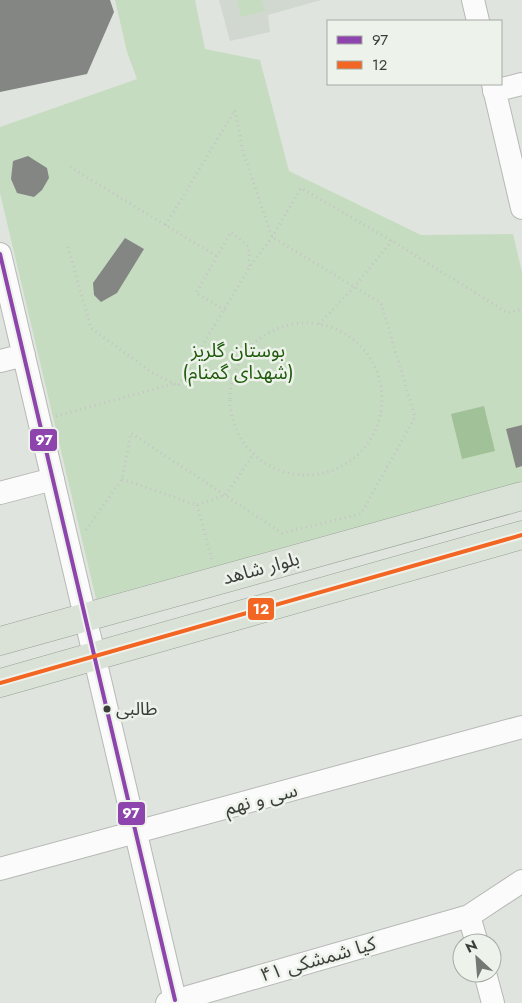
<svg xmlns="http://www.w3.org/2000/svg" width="522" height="1003" viewBox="0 0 522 1003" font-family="Jost,'Noto Sans Arabic',sans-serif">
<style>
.built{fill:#d1d8cf}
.green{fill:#c6dcc0}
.water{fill:#a1c298}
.building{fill:#838683}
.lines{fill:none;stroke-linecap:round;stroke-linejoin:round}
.minor-casing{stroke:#b6b9b5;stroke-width:24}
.major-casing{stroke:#93a08f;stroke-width:29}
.path{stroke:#c4c4c4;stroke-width:3;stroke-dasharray:1 4;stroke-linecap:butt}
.minor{stroke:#fafbfa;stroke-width:22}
.major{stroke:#dae1d7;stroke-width:28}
.bus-1-casing{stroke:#edf3eb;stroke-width:8}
.bus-2-casing{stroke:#edf3eb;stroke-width:8}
.bus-1{stroke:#8e44ad;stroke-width:4}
.bus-2{stroke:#f26522;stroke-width:4}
.bus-dot{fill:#3b3d3a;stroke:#edf3eb;stroke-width:2}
.labels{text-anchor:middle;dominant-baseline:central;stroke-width:5;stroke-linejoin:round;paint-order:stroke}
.bus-label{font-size:18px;fill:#3b3d3a;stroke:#edf3eb;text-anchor:start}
.park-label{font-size:19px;fill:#205a0b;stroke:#edf3eb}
.street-label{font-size:19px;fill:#3b3d3a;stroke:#edf3eb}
.line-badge{stroke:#edf3eb;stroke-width:2}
.badge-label{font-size:14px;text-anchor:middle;font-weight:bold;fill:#fff}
</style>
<rect width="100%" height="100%" fill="#e0e4df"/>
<!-- built -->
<path class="built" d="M 219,0 L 321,0 L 268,15 L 270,32 L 230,41 Z"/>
<!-- green -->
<path class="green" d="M 115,0 L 195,0 L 205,49 L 260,60 L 289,171 L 421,235 L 513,234 L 522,272 L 522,481 L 96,599 L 0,193 L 0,127 L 137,79 L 127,52 Z
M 237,0 L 262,0 L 265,11 L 241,17 Z"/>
<!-- water -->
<path class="water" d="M 484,406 L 495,451 L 462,459 L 451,414 Z"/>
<!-- building -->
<path class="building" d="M 0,0 L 110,0 L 114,12 L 87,74 L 0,92 Z
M 28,156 L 47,168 L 49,178 L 42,190 L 34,197 L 17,193 L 11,179 L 13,161 Z
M 125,238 L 144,249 L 117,293 L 101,302 L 94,295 L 93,283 Z
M 522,425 L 522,466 L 516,468 L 506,429 Z"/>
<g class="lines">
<!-- minor casing -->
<g class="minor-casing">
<path id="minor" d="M 473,0 L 478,21
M 493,84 L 522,208
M 494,91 L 522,84
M 0,254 L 175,1000
M 0,361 L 24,355
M 0,493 L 53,479
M 0,869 L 522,727
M 469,916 L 477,943
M 485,973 L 493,1003
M 167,1003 L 469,916 L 522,881"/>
</g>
<!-- major casing -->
<g class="major-casing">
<path id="major" d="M 0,641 L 522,496
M 0,683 L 522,535"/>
</g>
<!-- path -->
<path class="path" d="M 70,167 L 218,257
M 68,247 L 91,328 L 151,372 L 178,386 L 249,268 L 272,237 L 301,188 L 392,241 L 508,313 L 522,309
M 225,310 L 196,293 L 231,232 L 249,247 L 249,267
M230 399a76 76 0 1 1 152 0a76 76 0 1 1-152 0Z
M 319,324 L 354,287 L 392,241
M 56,416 L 173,384
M 122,479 L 197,505 L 226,495 L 253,455
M 197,505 L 212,560
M 86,530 L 122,479 L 131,433 L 282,533 L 361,514 L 415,417 L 381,303 L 272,237 L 243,152 L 235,110 L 165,226"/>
<!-- minor -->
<use href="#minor" class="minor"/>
<!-- major -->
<use href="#major" class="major"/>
<!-- bus-1 casing -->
<g class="bus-1-casing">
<path id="bus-1" d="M 0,254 L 175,1000"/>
</g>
<!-- bus-2 casing -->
<g class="bus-2-casing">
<path id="bus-2" d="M 0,683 L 522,535"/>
</g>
<!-- bus-1 -->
<use href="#bus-1" class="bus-1"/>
<!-- bus-2 -->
<use href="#bus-2" class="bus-2"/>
</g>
<!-- markers -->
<circle class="bus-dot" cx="107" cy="709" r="4.5"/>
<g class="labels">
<!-- bus labels -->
<g class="bus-label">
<text x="116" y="709">طالبی</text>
</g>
<!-- park labels -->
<g class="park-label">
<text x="238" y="350">بوستان گلریز<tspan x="238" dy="22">(شهدای گمنام)</tspan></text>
</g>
<!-- street labels -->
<g class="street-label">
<text transform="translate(261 568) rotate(-15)">بلوار شاهد</text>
<text transform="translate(261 799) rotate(-15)">سی و نهم</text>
<text transform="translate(318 959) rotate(-16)">۴۱ کیا شمشکی</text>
</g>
</g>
<g class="line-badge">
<rect x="29" y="428" width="29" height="24" rx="5" fill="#8e44ad"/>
<rect x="247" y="597" width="28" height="24" rx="5" fill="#f26522"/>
<rect x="117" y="801" width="29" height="25" rx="5" fill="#8e44ad"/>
</g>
<g class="badge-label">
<text x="44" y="445">97</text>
<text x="261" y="614">12</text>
<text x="131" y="818">97</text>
</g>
<!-- legend -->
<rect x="327" y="20" width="175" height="65" fill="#edf3eb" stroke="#a6aaa4"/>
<rect x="337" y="36" width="25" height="8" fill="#8e44ad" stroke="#a6aaa4"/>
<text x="372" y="45" font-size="15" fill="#3b3d3a">97</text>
<rect x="337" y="61" width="25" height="8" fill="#f26522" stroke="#a6aaa4"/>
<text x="372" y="70" font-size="15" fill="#3b3d3a">12</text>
<!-- north arrow -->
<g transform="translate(477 958) rotate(334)"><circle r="24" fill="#edf3eb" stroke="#a6aaa4"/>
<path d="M0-4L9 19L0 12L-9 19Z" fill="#757774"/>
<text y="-8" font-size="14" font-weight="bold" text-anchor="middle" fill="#3b3d3a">N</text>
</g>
</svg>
